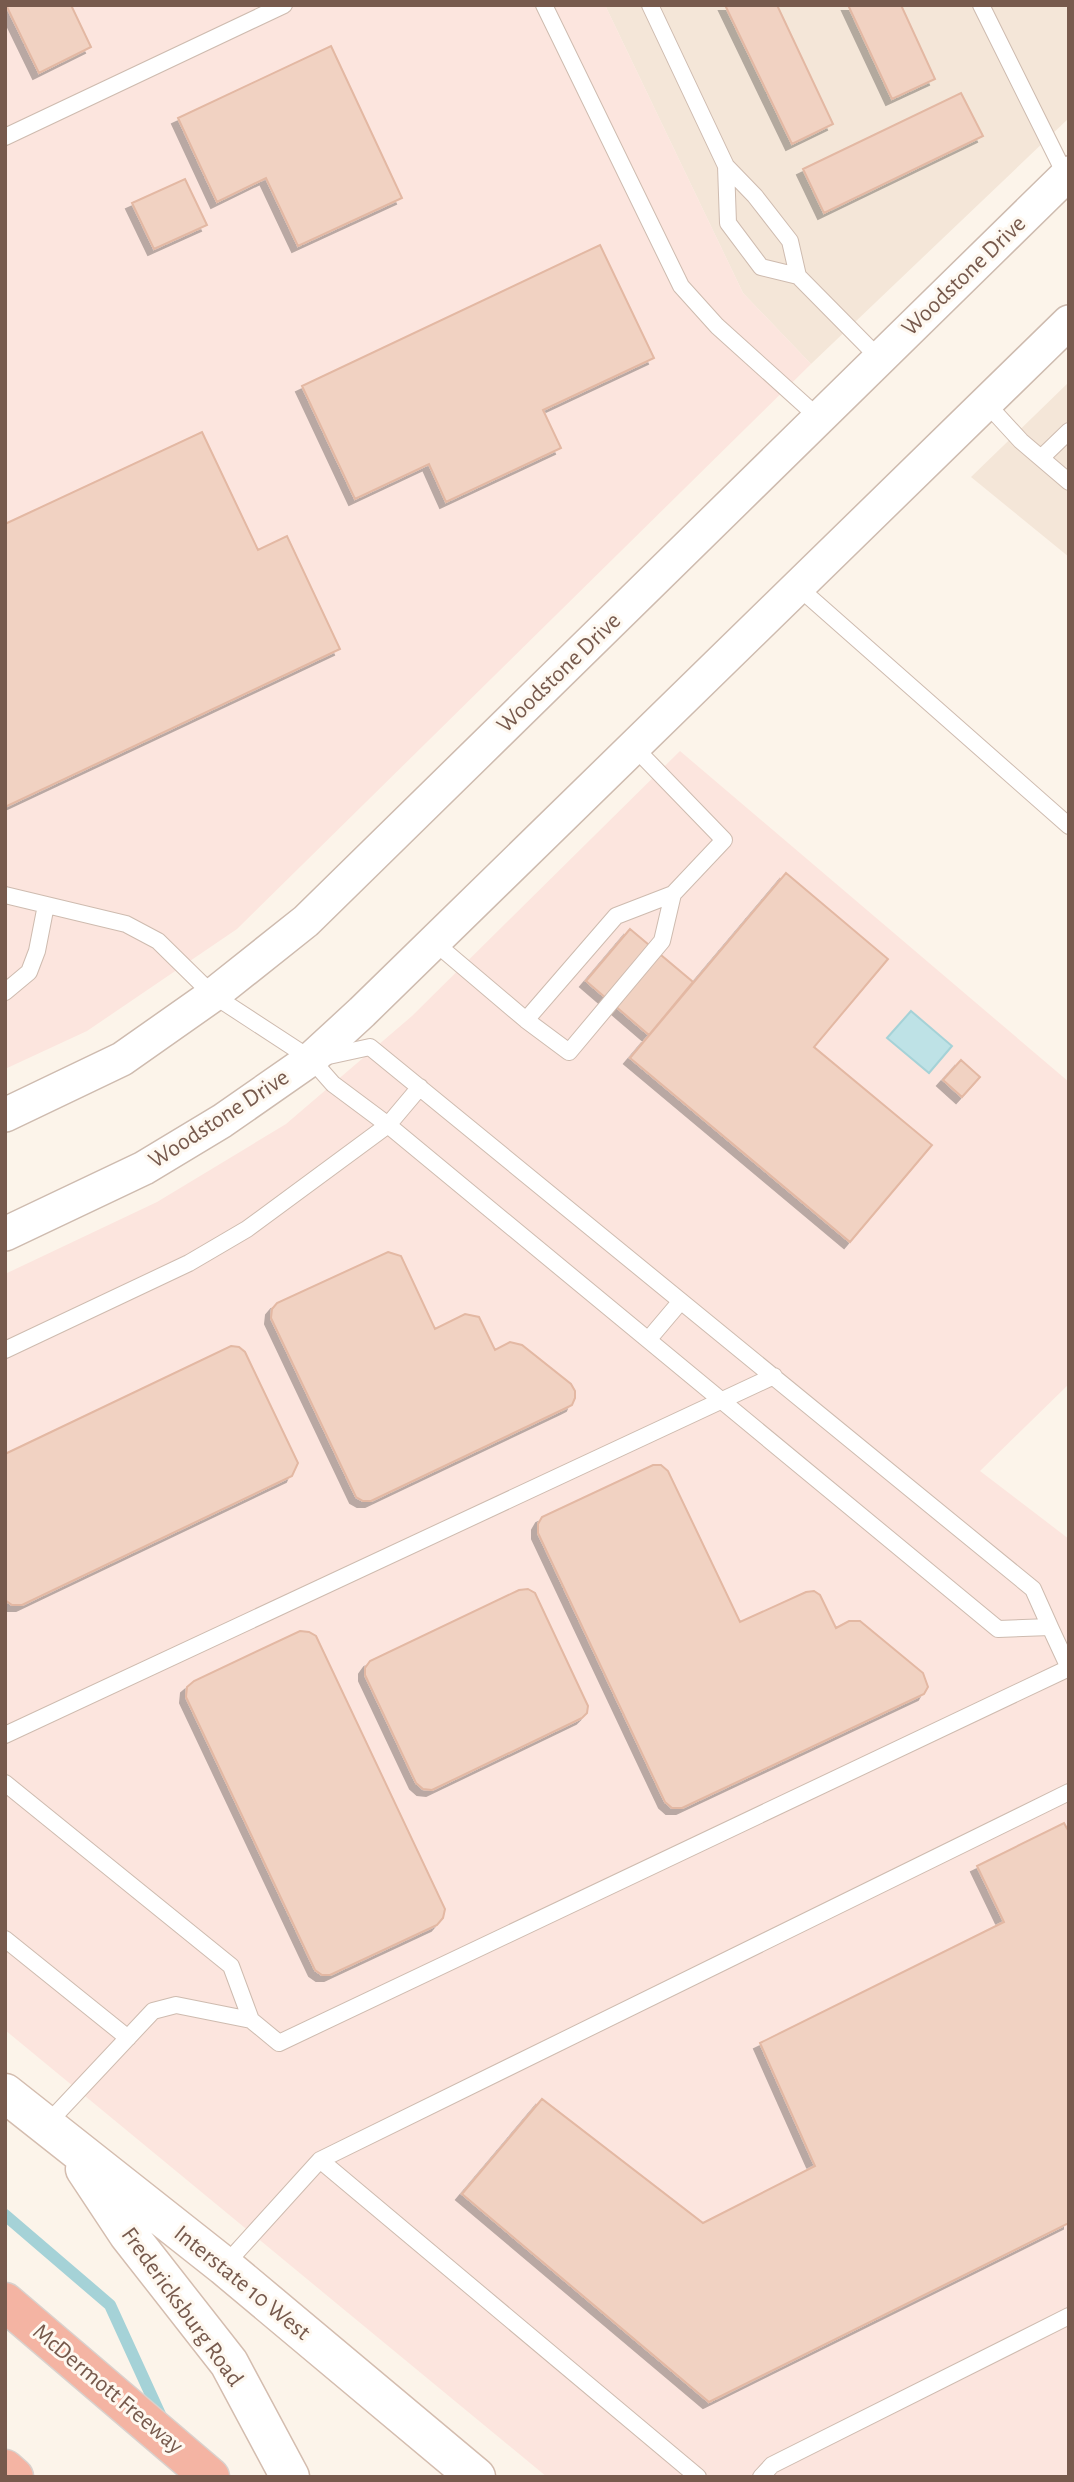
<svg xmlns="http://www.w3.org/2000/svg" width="1074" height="2482" viewBox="0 0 1074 2482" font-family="'Alegreya Sans',sans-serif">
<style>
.residential{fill:#f4e6d8}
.commercial{fill:#fce5de}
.water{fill:#bee2e6;stroke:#a5d2d7;stroke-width:2}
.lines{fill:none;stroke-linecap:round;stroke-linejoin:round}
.stream{stroke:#a5d2d7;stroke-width:12}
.building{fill:#f1d2c2;stroke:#e3b8a3;stroke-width:2;filter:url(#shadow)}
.service-casing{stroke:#cebbaf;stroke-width:18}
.minor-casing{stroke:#cebbaf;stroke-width:36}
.secondary-casing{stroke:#d4bdaf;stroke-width:41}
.motorway-casing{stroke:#d9d1cd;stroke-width:41}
.service{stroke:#fff;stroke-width:16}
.minor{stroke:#fff;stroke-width:33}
.secondary{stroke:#fff;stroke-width:38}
.motorway{stroke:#f4b4a3;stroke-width:38}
.labels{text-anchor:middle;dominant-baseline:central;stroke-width:6;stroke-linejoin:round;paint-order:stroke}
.street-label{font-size:24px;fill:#775a4d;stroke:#fef8f0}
</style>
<defs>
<filter id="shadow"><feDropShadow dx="-6" dy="6" stdDeviation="0" flood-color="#0004"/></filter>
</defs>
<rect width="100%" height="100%" fill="#fcf4ea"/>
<!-- residential -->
<path class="residential" d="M 605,5 L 1069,5 L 1069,118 L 811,364 L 743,293 Z
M 1069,382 L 1069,557 L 971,477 Z"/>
<!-- commercial -->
<path class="commercial" d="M 5,5 L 605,5 L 743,293 L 811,364 L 237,929 L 87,1031 L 5,1069 Z
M 680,751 L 1069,1082 L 1069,1384 L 980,1471 L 1069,1539 L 1069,2477 L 547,2477 L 5,2030 L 5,1274 L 157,1202 L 286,1124 L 412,1016 Z"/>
<!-- water -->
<path class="water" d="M 911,1011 L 952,1046 L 929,1073 L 887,1038 Z"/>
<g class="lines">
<!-- stream -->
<path class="stream" d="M 5,2215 L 110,2305 L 163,2421"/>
</g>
<!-- building -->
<path class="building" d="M 6,5 L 71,5 L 91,47 L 39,73 Z
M 725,5 L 777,5 L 833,124 L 792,144 Z
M 848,5 L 901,5 L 935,79 L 892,99 Z
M 331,46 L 402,198 L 298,246 L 266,178 L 217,202 L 178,118 Z
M 961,93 L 983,136 L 824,213 L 803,169 Z
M 185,179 L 207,225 L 154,249 L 132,203 Z
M 600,245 L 654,358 L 543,410 L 561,448 L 446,502 L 429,464 L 355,499 L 302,386 Z
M 202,432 L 258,550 L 287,536 L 340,649 L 5,807 L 5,524 Z
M 786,873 L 888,959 L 814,1047 L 932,1145 L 850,1242 L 630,1058 Z
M 630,929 L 693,982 L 649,1035 L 586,981 Z
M 961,1060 L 980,1077 L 962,1097 L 943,1080 Z
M 388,1252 L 401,1256 L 435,1329 L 465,1314 L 479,1317 L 495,1350 L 510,1342 L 522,1345 L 571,1384 L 575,1391 L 575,1398 L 572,1405 L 566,1408 L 371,1501 L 363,1501 L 356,1497 L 271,1318 L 272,1309 L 277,1303 Z
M 231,1346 L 239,1347 L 245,1352 L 298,1463 L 292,1476 L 22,1605 L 12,1605 L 5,1600 L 5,1454 Z
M 653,1465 L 661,1465 L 668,1471 L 740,1622 L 806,1592 L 814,1591 L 820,1595 L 836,1628 L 849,1621 L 860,1621 L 923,1673 L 928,1687 L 924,1694 L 682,1808 L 672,1808 L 665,1802 L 538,1533 L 538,1524 L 542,1517 Z
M 528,1589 L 535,1593 L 588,1706 L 587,1713 L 582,1718 L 432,1790 L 423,1789 L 416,1783 L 365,1675 L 365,1668 L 370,1661 L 519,1590 Z
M 300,1631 L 309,1632 L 316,1636 L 445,1909 L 443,1918 L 437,1925 L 330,1975 L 322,1975 L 315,1970 L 186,1697 L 187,1687 L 194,1681 Z
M 1064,1823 L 1069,1832 L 1069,2223 L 709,2402 L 462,2194 L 542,2099 L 703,2223 L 815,2166 L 760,2043 L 1004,1922 L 977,1866 Z"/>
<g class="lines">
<!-- service casing -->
<g class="service-casing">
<path id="service" d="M 544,5 L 681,286 L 717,326 L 819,418
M 650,5 L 726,166 L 755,196 L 790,241 L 798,276
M 981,5 L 1066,176
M 5,137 L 284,5
M 726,166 L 728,223 L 761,267 L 798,276 L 880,359
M 986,403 L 1021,441 L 1069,482
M 1041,458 L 1069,431
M 797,586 L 1069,826
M 5,895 L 126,924 L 158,941 L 213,995 L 311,1059 L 333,1084 L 388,1125 L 998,1629 L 1050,1627 L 1069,1668
M 434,942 L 526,1020 L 569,1052 L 662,941 L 673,894
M 5,992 L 29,972 L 37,951 L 46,905
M 526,1020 L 616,916 L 673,894 L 724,840 L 634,747
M 324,1057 L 370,1047 L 1033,1589 L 1050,1627
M 648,1340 L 681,1301
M 5,1350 L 189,1263 L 247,1229 L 388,1125 L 420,1087
M 5,1735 L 774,1376
M 5,1783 L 231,1966 L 251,2020
M 5,1939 L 128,2038
M 46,2125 L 153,2011 L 176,2005 L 251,2020 L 279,2043 L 1069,1668
M 320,2160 L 698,2477
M 224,2266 L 320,2160 L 1069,1792
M 761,2477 L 772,2465 L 1069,2316"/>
</g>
<!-- minor casing -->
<g class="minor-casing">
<path id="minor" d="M 5,1115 L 122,1059 L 213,995 L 306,921 L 1069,173
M 5,1234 L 144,1168 L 222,1121 L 311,1059 L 362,1012 L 1069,322"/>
</g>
<!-- secondary casing -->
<g class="secondary-casing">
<path id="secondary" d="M 5,2093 L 224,2266 L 476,2477
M 85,2169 L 128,2234 L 229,2363 L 290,2477"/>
</g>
<!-- motorway casing -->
<g class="motorway-casing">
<path id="motorway" d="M 5,2302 L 210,2477
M 5,2469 L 14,2477"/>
</g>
<!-- service -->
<use href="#service" class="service"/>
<!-- minor -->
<use href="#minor" class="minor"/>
<!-- secondary -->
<use href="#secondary" class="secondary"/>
<!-- motorway -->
<use href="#motorway" class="motorway"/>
</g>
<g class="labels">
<!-- street labels -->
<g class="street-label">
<text transform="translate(964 276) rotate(-44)">Woodstone Drive</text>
<text transform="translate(559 673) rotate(-44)">Woodstone Drive</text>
<text transform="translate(219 1119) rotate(-33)">Woodstone Drive</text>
<text transform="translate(242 2283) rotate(39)">Interstate 10 West</text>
<text transform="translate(182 2307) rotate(54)">Fredericksburg Road</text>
<text transform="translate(108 2389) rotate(40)">McDermott Freeway</text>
</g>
</g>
<!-- border -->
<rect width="1074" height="2482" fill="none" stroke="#775a4d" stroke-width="14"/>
</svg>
